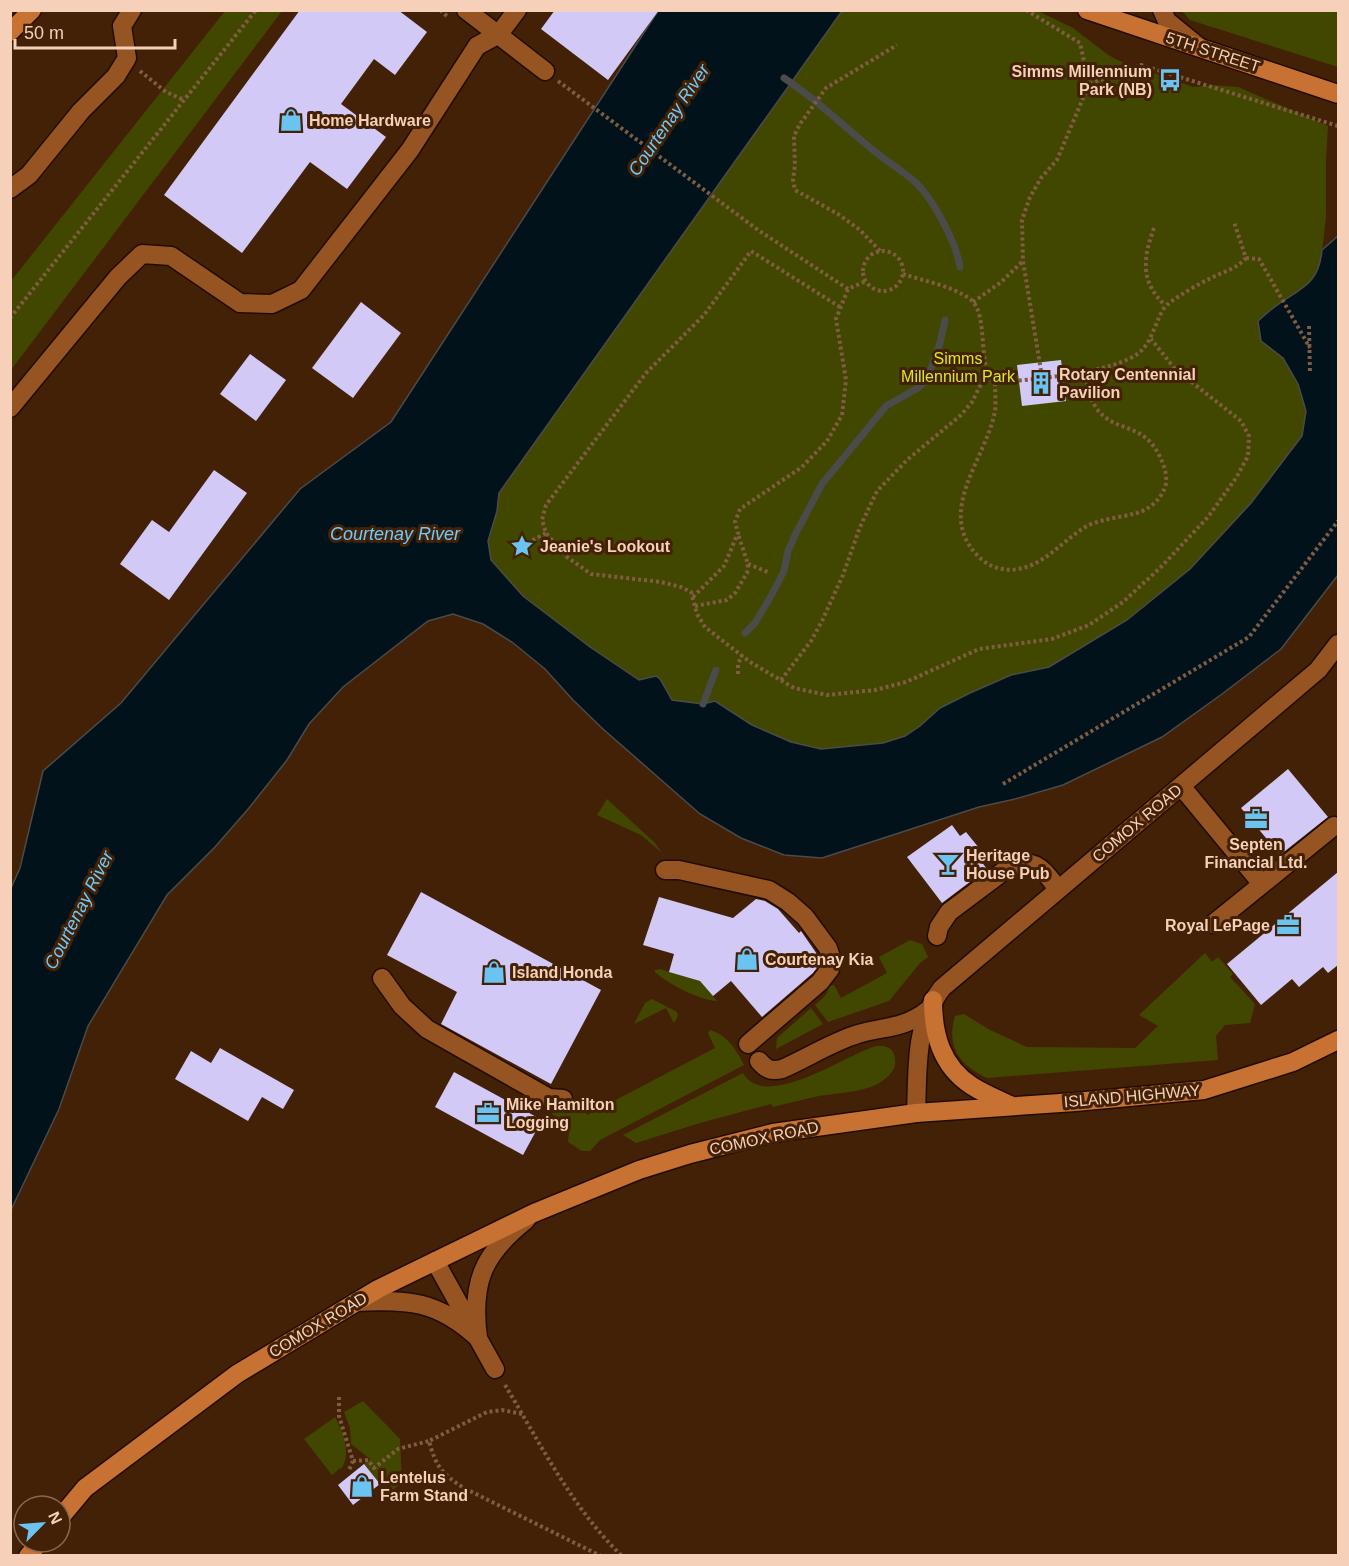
<svg xmlns="http://www.w3.org/2000/svg" width="1349" height="1566" viewBox="0 0 1349 1566" font-family="Arial,sans-serif">
<style>
.green{fill:#424700}
.water{fill:#01121b;stroke:#4a4b4a;stroke-width:1.5}
.lines{fill:none;stroke-linecap:round;stroke-linejoin:round}
.stream{stroke:#4a4b4a;stroke-width:7}
.building{fill:#d2c9f7}
.minor-casing{stroke:#220d01;stroke-width:21}
.major-casing{stroke:#220d01;stroke-width:21}
.path{stroke:#7f5c42;stroke-width:4;stroke-dasharray:3 3;stroke-linecap:butt}
.minor{stroke:#965422;stroke-width:18}
.major{stroke:#c77132;stroke-width:18}
.labels{text-anchor:middle;dominant-baseline:central;stroke-width:6;stroke-linejoin:round;paint-order:stroke}
.street-label{font-size:16px;fill:#f6d0b8;stroke:#432106}
.poi-label{font-size:16px;font-weight:bold;fill:#f6d0b8;stroke:#432106;text-anchor:start}
.park-label{font-size:16px;fill:#dae728;stroke:#432106}
.water-label{font-size:18px;font-style:italic;fill:#6ccbfd;stroke:#432106}
</style>
<rect width="100%" height="100%" fill="#432106"/>
<!-- green -->
<path class="green" d="M 225,11 L 282,11 L 11,370 L 11,281 Z
M 842,11 L 1038,11 L 1073,28 L 1107,54 L 1117,60 L 1193,87 L 1212,85 L 1238,87 L 1328,126 L 1326,160 L 1326,218 L 1320,266 L 1310,284 L 1277,305 L 1258,321 L 1261,341 L 1283,358 L 1298,384 L 1306,411 L 1302,436 L 1251,503 L 1190,569 L 1127,620 L 1049,667 L 1011,675 L 940,708 L 920,726 L 905,736 L 883,743 L 821,749 L 791,742 L 752,725 L 715,701 L 703,704 L 672,700 L 660,679 L 651,677 L 640,680 L 590,647 L 523,596 L 491,560 L 488,541 L 497,511 L 499,494 Z
M 1182,11 L 1338,11 L 1338,67 L 1190,20 Z
M 607,799 L 654,842 L 662,853 L 641,835 L 597,815 Z
M 910,940 L 922,944 L 928,957 L 920,963 L 889,1001 L 828,1022 L 815,1005 L 826,995 L 830,986 L 834,985 L 841,998 L 887,973 L 879,957 Z
M 1205,953 L 1212,962 L 1218,957 L 1233,974 L 1230,977 L 1255,1004 L 1250,1023 L 1225,1025 L 1216,1036 L 1218,1060 L 987,1078 C 959,1065 946,1046 955,1016 L 964,1014 L 990,1030 L 1027,1047 L 1135,1048 L 1158,1026 L 1139,1015 Z
M 660,969 L 700,981 L 717,1001 C 699,1000 668,984 655,972 L 655,970 Z
M 652,999 L 677,1012 L 678,1016 L 674,1023 L 666,1008 L 634,1024 L 645,1003 Z
M 811,1008 L 823,1024 L 776,1049 L 777,1038 Z
M 710,1030 C 728,1036 736,1049 744,1065 L 600,1140 L 590,1151 L 582,1151 L 568,1142 L 569,1132 L 566,1122 L 552,1114 L 556,1108 L 566,1106 L 578,1101 L 587,1115 L 715,1048 L 708,1033 Z
M 876,1046 C 883,1046 889,1046 893,1052 C 896,1058 896,1065 893,1070 C 879,1093 842,1092 819,1096 C 804,1099 789,1103 773,1107 L 771,1104 L 700,1123 L 636,1143 L 623,1135 L 743,1073 C 765,1112 845,1055 876,1046 Z
M 363,1401 L 400,1439 L 402,1483 L 386,1495 L 364,1464 L 370,1459 L 351,1444 L 350,1428 L 344,1412 Z
M 335,1417 C 343,1432 352,1454 341,1469 L 340,1468 L 332,1475 L 304,1439 Z"/>
<!-- water -->
<path class="water" d="M 658,11 L 842,11 L 499,493 L 497,511 L 488,541 L 491,560 L 523,596 L 590,647 L 639,680 L 656,676 L 660,679 L 672,700 L 703,704 L 715,701 L 752,725 L 791,742 L 821,749 L 883,743 L 905,736 L 920,726 L 940,708 L 970,693 L 1011,675 L 1049,667 L 1127,620 L 1190,569 L 1251,503 L 1302,436 L 1306,411 L 1298,384 L 1283,358 L 1261,341 L 1258,321 C 1265,315 1272,308 1280,303 C 1304,287 1319,282 1322,250 L 1338,236 L 1338,575 L 1281,649 L 1222,694 L 1162,737 L 1063,785 L 1015,799 L 979,807 L 822,858 L 784,855 L 741,838 L 700,814 L 603,729 L 573,700 L 545,669 L 512,642 L 483,624 L 453,614 L 428,621 L 343,687 L 309,724 L 287,760 L 249,808 L 215,847 L 167,895 L 88,1026 L 59,1109 L 11,1210 L 11,888 L 20,868 L 43,771 L 121,703 L 300,489 L 391,422 Z"/>
<g class="lines">
<!-- stream -->
<path class="stream" d="M 784,78 C 819,101 845,128 878,154 C 891,165 910,175 921,188 C 937,207 956,243 960,267
M 745,633 L 755,623 L 771,596 L 784,571 L 788,551 L 796,533 L 822,484 L 886,406 L 918,388 L 927,380 L 940,343 L 945,320
M 703,704 L 716,670"/>
</g>
<!-- building -->
<path class="building" d="M 300,10 L 398,10 L 427,32 L 395,75 L 374,59 L 341,104 L 386,137 L 347,189 L 310,162 L 242,253 L 164,195 Z
M 555,10 L 659,10 L 608,80 L 541,29 Z
M 361,302 L 401,333 L 353,398 L 312,368 Z
M 250,354 L 286,380 L 256,421 L 220,394 Z
M 1061,360 L 1066,401 L 1022,406 L 1017,365 Z
M 214,470 L 247,493 L 169,600 L 120,564 L 152,520 L 169,532 Z
M 1288,769 L 1328,817 L 1280,855 L 1241,808 Z
M 952,825 L 960,836 L 966,832 L 979,848 L 974,852 L 987,869 L 942,903 L 907,857 Z
M 1338,872 L 1338,965 L 1328,973 L 1323,967 L 1299,987 L 1292,979 L 1261,1005 L 1227,964 Z
M 421,892 L 601,990 L 551,1084 L 441,1024 L 457,992 L 387,955 Z
M 659,897 L 733,918 L 756,899 L 765,901 L 778,909 L 799,933 L 801,931 L 819,957 L 820,964 L 813,973 L 762,1017 L 731,981 L 713,996 L 700,981 L 669,972 L 674,954 L 643,945 Z
M 220,1048 L 294,1090 L 283,1109 L 262,1097 L 248,1121 L 175,1079 L 191,1051 L 211,1063 Z
M 454,1072 L 542,1120 L 523,1155 L 435,1107 Z
M 364,1464 L 380,1484 L 353,1505 L 338,1485 Z"/>
<g class="lines">
<!-- minor casing -->
<g class="minor-casing">
<path id="minor" d="M 466,10 L 545,71
M 1162,10 L 1167,21 L 1199,47
M 10,189 L 29,175 L 81,111 L 116,76 L 127,58 L 122,26 L 132,10
M 10,408 L 118,277 L 142,254 L 171,256 L 240,303 L 272,304 L 301,290 L 410,150 L 477,46 L 499,34 L 517,10
M 1181,786 L 1262,884
M 665,870 L 679,870 L 769,890 L 788,902 L 805,917 L 828,948 L 832,960 L 830,969 L 820,982 L 748,1044
M 1213,924 L 1334,826
M 937,936 L 939,927 L 949,912 L 1009,867 C 1037,857 1042,869 1058,889
M 382,978 L 402,1006 L 427,1029 L 549,1098 L 563,1099
M 759,1061 C 766,1069 771,1072 782,1069 C 807,1058 832,1042 858,1034 C 885,1026 904,1029 928,1010
M 916,1113 C 918,1069 914,1025 942,988 L 1318,670 L 1338,644
M 435,1261 L 495,1369
M 356,1302 C 409,1299 438,1301 478,1338
M 478,1338 C 471,1283 482,1255 526,1220"/>
</g>
<!-- major casing -->
<g class="major-casing">
<path id="major" d="M 1087,10 L 1338,94
M 10,32 L 32,10
M 933,1000 C 933,1034 941,1066 972,1086 C 983,1093 997,1099 1010,1105
M 60,1518 L 85,1488 L 237,1374 L 378,1289 L 534,1213 L 639,1170 L 690,1154 L 773,1133 L 916,1113 L 1075,1102 L 1204,1090 L 1293,1062 L 1338,1040
M 28,1556 L 40,1542"/>
</g>
<!-- path -->
<path class="path" d="M 440,10 L 447,16
M 1026,10 L 1080,43 L 1089,84
M 140,71 L 166,92 L 184,100
M 558,81 L 758,230 L 848,289 L 866,281
M 1154,228 C 1143,258 1140,282 1165,305
M 880,251 L 860,230 L 838,214 L 795,190 L 793,180 L 795,165 L 794,136 L 800,124 L 826,88 L 897,45
M863 271a20 20 0 1 1 40 0a20 20 0 1 1-40 0Z
M 1246,258 L 1259,259 L 1310,348
M 903,274 C 924,281 952,286 970,299 C 990,314 976,369 995,383 C 995,392 996,402 995,411 C 987,457 935,511 977,555 C 987,566 1002,572 1018,569 C 1045,565 1064,539 1087,526 C 1104,517 1135,517 1148,508 C 1156,503 1164,494 1166,483 C 1167,474 1164,465 1160,457 C 1143,421 1116,434 1097,409 C 1089,398 1087,384 1085,371
M 973,302 L 1000,283 L 1023,261
M 840,307 L 751,251 L 704,315 L 646,373 L 546,505 L 542,520 L 546,533 L 567,557 L 591,574 L 661,582 L 681,587 L 691,592 L 697,614 L 705,627 L 750,662 L 794,688 L 827,695 L 875,690 L 906,682 L 979,649 L 1052,639 L 1089,625 L 1123,602 L 1161,567 L 1208,517 L 1236,478 L 1248,456 L 1249,436 L 1241,421 L 1175,369 L 1151,339
M 10,318 L 256,10
M 1309,326 L 1310,374
M 1042,377 L 1023,261 L 1022,220 L 1030,197 L 1041,178 L 1057,160 L 1089,84 L 1141,65 L 1338,126
M 995,383 C 1030,379 1116,374 1141,351 C 1154,339 1158,311 1168,304 C 1181,294 1197,285 1211,278 C 1225,271 1236,269 1246,258 L 1234,222
M 522,546 L 546,533
M 748,564 L 770,573
M 693,597 L 724,566 L 738,533 L 735,522 L 740,509 L 802,467 L 827,441 L 842,415 L 846,380 L 836,319 L 848,289
M 695,606 L 727,600 L 735,593 L 747,573 L 748,564 L 738,534
M 738,674 L 738,664 L 742,655
M 781,680 L 811,641 L 822,621 L 843,575 L 860,527 L 877,491 L 907,460 L 961,415 L 972,402 L 980,386 L 985,368
M 1003,784 L 1249,637 L 1338,521
M 505,1385 C 540,1443 572,1508 622,1556
M 339,1397 L 339,1416 L 353,1461 L 349,1470
M 522,1414 L 502,1410 L 487,1412 L 429,1441 C 436,1467 442,1474 464,1488 L 601,1556
M 353,1461 L 368,1460 L 374,1468 L 398,1449 L 429,1441"/>
<!-- minor -->
<use href="#minor" class="minor"/>
<!-- major -->
<use href="#major" class="major"/>
</g>
<!-- icons -->
<defs>
<g id="bus-bare" transform="scale(1.8)"><path d="M-5-6H5V4H4V6H2V4H-2V6H-4V4H-5ZM-3.5-4V0h7V-4ZM-3.5 1.2v1.5H-2V1.2ZM2 1.2v1.5H3.5V1.2Z" fill="#6bc3f2" stroke="#432106" stroke-width="2.5" paint-order="stroke"/></g>
<g id="shop-bare" transform="scale(1.8)"><path d="M-5-2.5h2.3a2.7 3.5 0 0 1 5.4 0H5L5.5 6h-11ZM-1.5-2.5h3a1.5 2.3 0 0 0-3 0Z" fill="#6bc3f2" stroke="#432106" stroke-width="2.5" paint-order="stroke"/></g>
<g id="building-bare" transform="scale(1.8)"><path d="M-4-6H4V6H1V3H-1V6H-4ZM-2.5-4.3h1.7v1.8h-1.7ZM.8-4.3h1.7v1.8H.8ZM-2.5-1h1.7V.8h-1.7ZM.8-1h1.7V.8H.8Z" fill="#6bc3f2" stroke="#432106" stroke-width="2.5" paint-order="stroke"/></g>
<g id="sight-bare" transform="scale(1.8)"><path d="M0-6L1.8-2.2L6-1.7L2.9 1.2L3.7 5.4L0 3.3L-3.7 5.4L-2.9 1.2L-6-1.7L-1.8-2.2Z" fill="#6bc3f2" stroke="#432106" stroke-width="2.5" paint-order="stroke"/></g>
<g id="office-bare" transform="scale(1.8)"><path d="M-6-3h4V-5.5h4V-3h4V5H-6ZM-1-4.5V-3h2v-1.5ZM-6 0V1H6V0Z" fill="#6bc3f2" stroke="#432106" stroke-width="2.5" paint-order="stroke"/></g>
<g id="bar-bare" transform="scale(1.8)"><path d="M-6-5H6L.8 .8V4.5H3.5V6h-7V4.5H-.8V.8Z" fill="#6bc3f2" stroke="#432106" stroke-width="2.5" paint-order="stroke"/></g>
</defs>
<g fill-rule="evenodd">
<use href="#bus-bare" x="1170" y="80"/>
<use href="#shop-bare" x="291" y="120"/>
<use href="#building-bare" x="1041" y="383"/>
<use href="#sight-bare" x="522" y="546"/>
<use href="#office-bare" x="1256" y="819"/>
<use href="#bar-bare" x="948" y="864"/>
<use href="#office-bare" x="1288" y="925"/>
<use href="#shop-bare" x="747" y="959"/>
<use href="#shop-bare" x="494" y="972"/>
<use href="#office-bare" x="488" y="1113"/>
<use href="#shop-bare" x="362" y="1486"/>
</g>
<g class="labels">
<!-- street labels -->
<g class="street-label">
<text transform="translate(1213 52) rotate(18)">5TH STREET</text>
<text transform="translate(1137 823) rotate(-40)">COMOX ROAD</text>
<text transform="translate(1132 1096) rotate(-5)">ISLAND HIGHWAY</text>
<text transform="translate(764 1138) rotate(-12)">COMOX ROAD</text>
<text transform="translate(318 1325) rotate(-31)">COMOX ROAD</text>
</g>
<!-- poi labels -->
<g class="poi-label">
<text x="1152" y="71" text-anchor="end">Simms Millennium<tspan x="1152" dy="18">Park (NB)</tspan></text>
<text x="309" y="120">Home Hardware</text>
<text x="1059" y="374">Rotary Centennial<tspan x="1059" dy="18">Pavilion</tspan></text>
<text x="540" y="546">Jeanie's Lookout</text>
<text x="1256" y="844" text-anchor="middle">Septen<tspan x="1256" dy="18">Financial Ltd.</tspan></text>
<text x="966" y="855">Heritage<tspan x="966" dy="18">House Pub</tspan></text>
<text x="1270" y="925" text-anchor="end">Royal LePage</text>
<text x="765" y="959">Courtenay Kia</text>
<text x="512" y="972">Island Honda</text>
<text x="506" y="1104">Mike Hamilton<tspan x="506" dy="18">Logging</tspan></text>
<text x="380" y="1477">Lentelus<tspan x="380" dy="18">Farm Stand</tspan></text>
</g>
<!-- park labels -->
<g class="park-label">
<text x="958" y="358">Simms<tspan x="958" dy="18">Millennium Park</tspan></text>
</g>
<!-- water labels -->
<g class="water-label">
<text transform="translate(669 120) rotate(-56)">Courtenay River</text>
<text x="395" y="534">Courtenay River</text>
<text transform="translate(79 910) rotate(-63)">Courtenay River</text>
</g>
</g>
<!-- border -->
<rect width="1349" height="1566" fill="none" stroke="#f6d0b8" stroke-width="24"/>
<!-- north arrow -->
<g transform="translate(42 1524) rotate(65)"><circle r="28" fill="#432106" stroke="#8b674d" stroke-width="1.5"/>
<path d="M0-4.5L10 22L0 15L-10 22Z" fill="#6bc3f2"/>
<text y="-9" font-size="16" font-weight="bold" text-anchor="middle" fill="#f6d0b8">N</text>
</g>
<!-- scale -->
<path d="M15 39v9h160v-9" fill="none" stroke="#f6d0b8" stroke-width="3"/>
<text x="24" y="39" font-size="18" fill="#f6d0b8" stroke="#432106" stroke-width="4.5" paint-order="stroke">50 m</text>
</svg>
